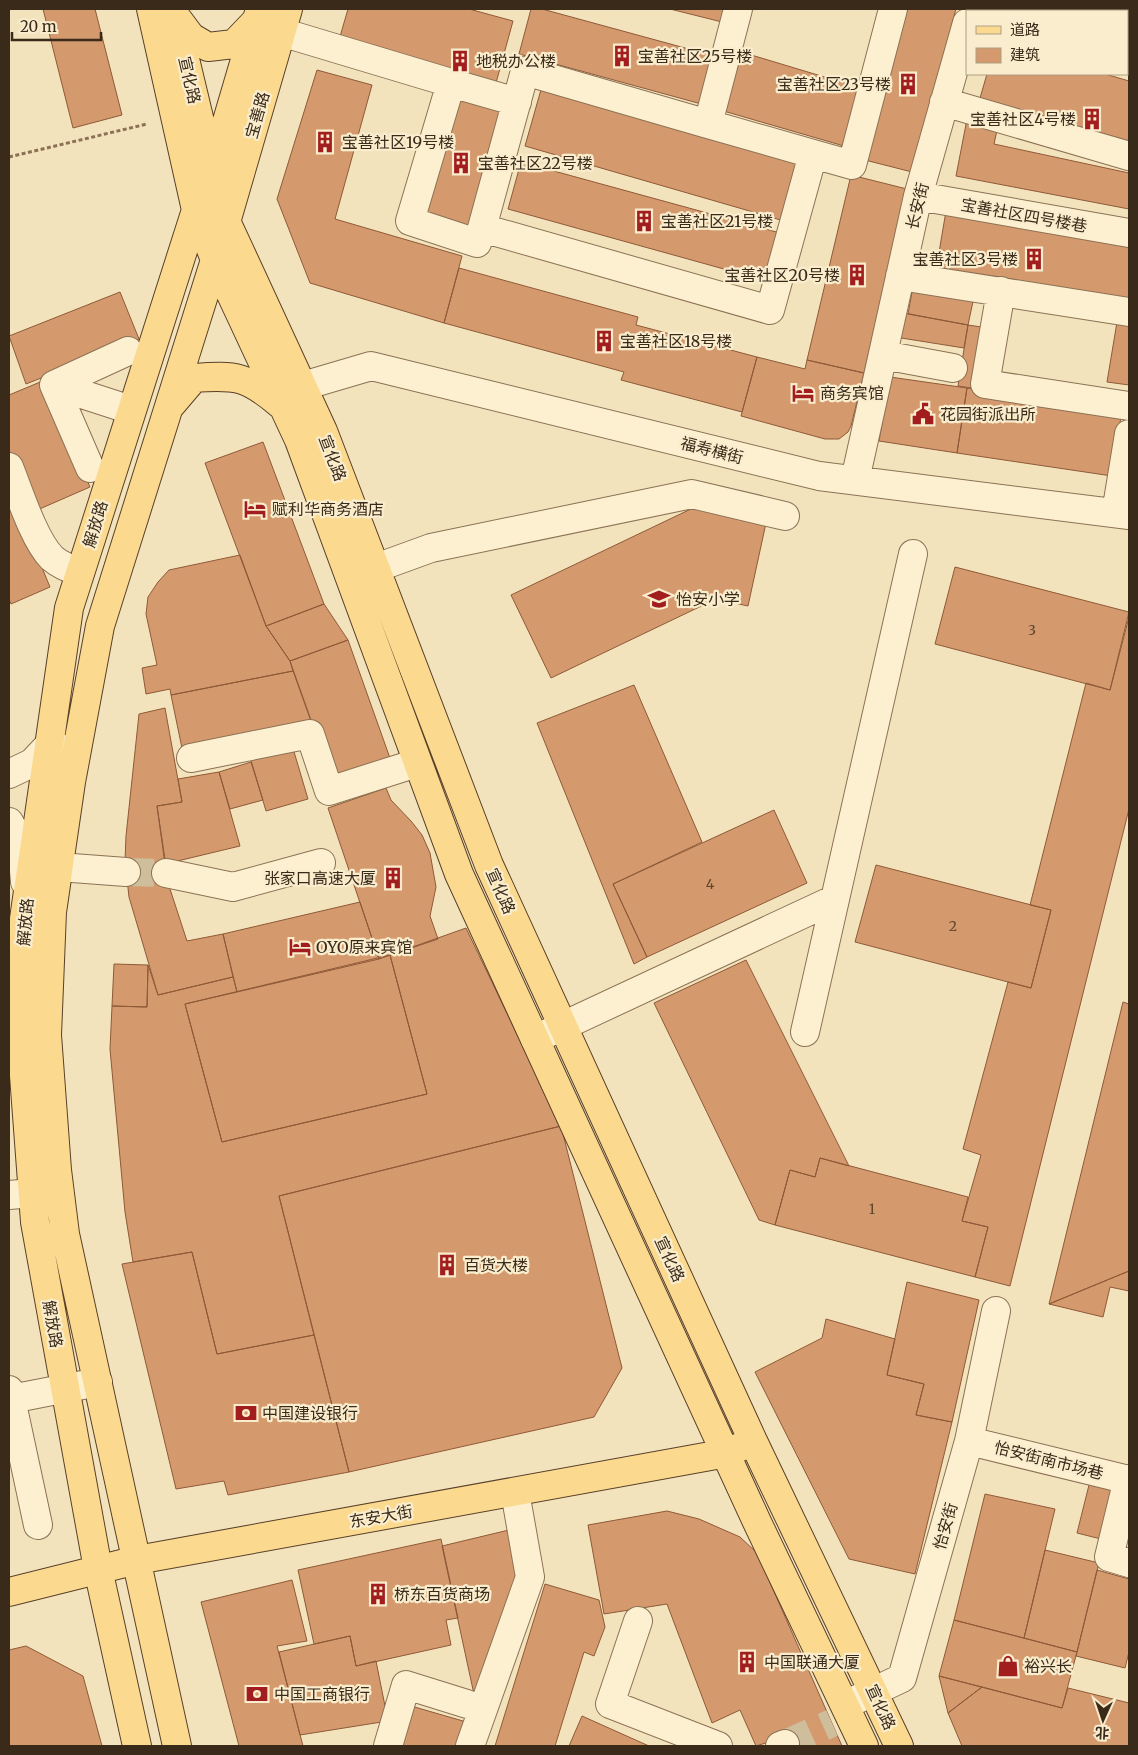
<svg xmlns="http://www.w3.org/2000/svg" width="1138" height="1755" viewBox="0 0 1138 1755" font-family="Merriweather,'Noto Sans SC',serif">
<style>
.building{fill:#d5996e;stroke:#8e5a37}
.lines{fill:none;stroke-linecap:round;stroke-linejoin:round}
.minor-tunnel{stroke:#cebe9c;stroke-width:28;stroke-dasharray:28 14;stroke-linecap:butt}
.minor-casing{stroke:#8c7254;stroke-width:30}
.major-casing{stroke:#594029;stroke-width:30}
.path{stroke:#8c7254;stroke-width:3;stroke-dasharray:4 2.5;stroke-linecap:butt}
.minor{stroke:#fcf0d1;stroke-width:28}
.major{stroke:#fbda90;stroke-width:28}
.labels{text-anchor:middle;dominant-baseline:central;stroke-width:4.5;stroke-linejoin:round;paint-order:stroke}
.number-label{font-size:14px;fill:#61462f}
.poi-label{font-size:16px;fill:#3a2a1a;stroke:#f9edcd;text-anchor:start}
.street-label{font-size:16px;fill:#3a2a1a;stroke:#f9edcd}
</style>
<rect width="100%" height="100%" fill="#f3e3bd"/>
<!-- building -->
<path class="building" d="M 43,9 L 95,9 L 122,115 L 73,128 Z
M 348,9 L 469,9 L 513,21 L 496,83 L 339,40 Z
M 531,9 L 542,9 L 718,57 L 705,105 L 519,54 Z
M 670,9 L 725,9 L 722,22 Z
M 901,9 L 956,9 L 912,172 L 861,159 Z
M 738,51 L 861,88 L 844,146 L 720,110 Z
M 317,70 L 372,85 L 335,219 L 462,256 L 444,323 L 310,283 L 277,199 Z
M 987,74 L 1105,74 L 1129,81 L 1129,141 L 980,98 Z
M 542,86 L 802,160 L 784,221 L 525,146 Z
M 454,97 L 503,111 L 467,230 L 419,215 Z
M 967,119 L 998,126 L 994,144 L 1129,173 L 1129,209 L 956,176 Z
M 521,162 L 780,233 L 767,281 L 508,209 Z
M 851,175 L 907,189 L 864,373 L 807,360 Z
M 946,211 L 1129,241 L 1129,306 L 935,276 Z
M 459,268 L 638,317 L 636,325 L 757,357 L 742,412 L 621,380 L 624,372 L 444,323 Z
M 914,281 L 975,292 L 968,325 L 908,314 Z
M 120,292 L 139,339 L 26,384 L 9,336 Z
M 899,312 L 968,325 L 964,348 L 895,337 Z
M 1118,316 L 1129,317 L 1129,385 L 1107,382 Z
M 968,325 L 988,328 L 978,389 L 958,386 Z
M 757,357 L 805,369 L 807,360 L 864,373 L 851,426 L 848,432 L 839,439 L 825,439 L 741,416 Z
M 890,377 L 967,388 L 957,453 L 879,441 Z
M 45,380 L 90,487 L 35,511 L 9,450 L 9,395 Z
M 967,388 L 1122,410 L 1112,476 L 957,453 Z
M 263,442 L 324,604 L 266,626 L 205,463 Z
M 9,488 L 50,587 L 11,604 L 9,599 Z
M 695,507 L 766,523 L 748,606 L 716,599 L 551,678 L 511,595 Z
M 240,555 L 266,626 L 290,661 L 293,671 L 171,695 L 170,689 L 146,694 L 142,668 L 157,665 L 146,614 L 148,597 L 158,582 L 169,570 Z
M 955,567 L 1129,612 L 1110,690 L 935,644 Z
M 324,604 L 348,640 L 290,661 L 266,626 Z
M 1129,617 L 1129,809 L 1010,1286 L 975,1277 L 988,1227 L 962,1221 L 981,1155 L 963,1149 L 1008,982 L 1031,988 L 1051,910 L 1030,905 L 1086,683 L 1110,690 Z
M 348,640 L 391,761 L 333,782 L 290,661 Z
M 293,671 L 312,724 L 183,753 L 171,695 Z
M 634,685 L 702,842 L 613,884 L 647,957 L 634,964 L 537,723 Z
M 165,708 L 182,802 L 157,806 L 169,886 L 187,941 L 223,934 L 233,977 L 158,995 L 129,897 L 125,861 L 126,836 L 139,714 Z
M 292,745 L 308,799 L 266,811 L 250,757 Z
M 251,762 L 263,800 L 230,809 L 219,772 Z
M 219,772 L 240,846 L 165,864 L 157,806 L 182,802 L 178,779 Z
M 386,788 L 391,800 L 411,821 L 422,835 L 430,853 L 436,887 L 430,916 L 438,939 L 379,959 L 328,808 Z
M 774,810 L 807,883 L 647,957 L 613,884 Z
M 876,865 L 1051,910 L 1031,988 L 855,942 Z
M 360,902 L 379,959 L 237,992 L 223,934 Z
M 466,928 L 561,1126 L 279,1196 L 314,1335 L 217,1354 L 192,1252 L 133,1262 L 125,1212 L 110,1049 L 112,1006 L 147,1007 L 148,965 L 158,995 L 233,977 L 237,992 L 185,1004 L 222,1142 L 427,1094 L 390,955 Z
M 390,955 L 427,1094 L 222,1142 L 185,1004 Z
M 746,960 L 849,1166 L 820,1158 L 815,1177 L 790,1170 L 775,1225 L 759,1220 L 654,1003 Z
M 114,964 L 148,965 L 147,1007 L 112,1006 Z
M 1123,1002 L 1129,1004 L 1129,1271 L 1049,1304 Z
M 561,1126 L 622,1368 L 594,1417 L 349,1472 L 279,1196 Z
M 820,1158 L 968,1197 L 962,1221 L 988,1227 L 975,1277 L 775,1225 L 790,1170 L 815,1177 Z
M 192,1252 L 217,1354 L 314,1335 L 349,1472 L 228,1495 L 224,1481 L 176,1489 L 122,1264 Z
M 1129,1271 L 1129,1291 L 1110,1287 L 1103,1317 L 1049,1304 Z
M 907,1282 L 979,1300 L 952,1422 L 916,1415 L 924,1384 L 887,1375 Z
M 826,1319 L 895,1339 L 887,1375 L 924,1384 L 916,1415 L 952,1422 L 915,1574 L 849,1559 L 755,1372 L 822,1338 Z
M 1090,1481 L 1114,1488 L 1101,1539 L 1077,1533 Z
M 985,1494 L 1055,1509 L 1024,1638 L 954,1620 Z
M 667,1511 L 699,1519 L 740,1537 L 757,1553 L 842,1746 L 786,1746 L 782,1738 L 756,1746 L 740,1710 L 712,1723 L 667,1604 L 604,1614 L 588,1525 Z
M 513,1529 L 524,1575 L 475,1699 L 442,1546 Z
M 441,1539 L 458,1618 L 446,1620 L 451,1645 L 356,1666 L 350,1636 L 314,1644 L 298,1570 Z
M 1045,1550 L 1099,1563 L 1077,1652 L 1024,1638 Z
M 1097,1570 L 1129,1579 L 1129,1652 L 1125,1668 L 1076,1656 Z
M 292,1580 L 307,1641 L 277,1646 L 303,1746 L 239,1746 L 201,1602 Z
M 545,1584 L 599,1600 L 605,1627 L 594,1656 L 584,1652 L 555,1746 L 495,1746 Z
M 954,1620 L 1077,1652 L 1062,1708 L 939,1676 Z
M 350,1636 L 356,1666 L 376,1661 L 388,1721 L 300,1735 L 279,1652 Z
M 26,1646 L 83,1676 L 102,1746 L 9,1746 L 9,1650 Z
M 939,1676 L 982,1687 L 948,1713 Z
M 982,1687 L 1062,1708 L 1068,1688 L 1129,1703 L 1129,1746 L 962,1746 L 948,1713 Z
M 411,1706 L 470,1723 L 463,1746 L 399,1746 Z
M 582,1716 L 649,1746 L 569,1746 Z"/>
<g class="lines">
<!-- minor-tunnel -->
<path class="minor-tunnel" d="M 126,872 L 166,873
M 785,1744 L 832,1723"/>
<!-- minor casing -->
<g class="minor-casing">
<path id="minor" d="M 1036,9 L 1045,11
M 281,32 L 451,83 L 410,221 L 477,243 L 482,228 L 770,310 L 813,154 L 708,124 L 738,9
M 1127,34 L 1129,35
M 451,83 L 517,102
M 944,102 L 1129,156
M 813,154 L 852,165 L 893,9
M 918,196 L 1129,233
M 482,228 L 525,71 L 708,124
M 900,276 L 1129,312
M 1001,291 L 985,384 L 1129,406
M 883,355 L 953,368
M 54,385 L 131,410
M 303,386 L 371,366 L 819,476 L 1129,515
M 9,467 C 19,492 34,540 52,558 C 60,565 70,569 80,572
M 90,468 L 54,385 L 128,351
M 855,480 L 918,196 L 967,23
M 1116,513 L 1129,434
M 376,568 L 431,548 L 692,494 L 785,516
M 191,758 L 310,734 L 329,791 L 417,763
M 9,774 L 32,763 L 48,746 L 63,749
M 9,822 C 22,842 23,859 25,882
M 36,863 L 59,867 L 126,872
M 166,873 L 233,887 L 321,863
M 805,1032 L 913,554
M 535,1039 L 835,899
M 9,1195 L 57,1191
M 9,1390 L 11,1399 L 98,1382
M 11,1399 L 38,1525
M 969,1441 L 1129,1480
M 1128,1479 L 1109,1557 L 1129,1563
M 638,1621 L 610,1704 L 718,1746
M 845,1705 L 902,1678 L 969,1441 L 996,1311
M 388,1746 L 406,1685 L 467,1704
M 470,1746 L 530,1577 L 515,1492
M 780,1746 L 785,1744"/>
</g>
<!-- major casing -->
<g class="major-casing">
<path id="major" d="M 151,9 L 196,210 L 215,260 L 299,440 L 459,874 L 757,1522 L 864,1746
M 173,9 L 212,172 L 226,221 L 323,431 L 489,865 L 753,1441 L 899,1746
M 176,17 L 191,37 L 208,47 L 234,44 L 256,21
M 171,405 L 194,378 C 236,375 247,376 280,404
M 9,1592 L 137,1560 L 727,1453 L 742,1446
M 137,1746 L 98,1569 L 35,1222 L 20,1022 L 24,919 L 69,608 L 196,210 L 212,172 L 260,9
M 177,1746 L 65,1234 L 57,1170 L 47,1035 L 52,912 L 71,782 L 100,626 L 215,260 L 288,9"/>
</g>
<!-- path -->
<path class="path" d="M 9,157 L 147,124"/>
<!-- minor -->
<use href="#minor" class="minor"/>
<!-- major -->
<use href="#major" class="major"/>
</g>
<!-- icons -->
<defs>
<g id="building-bare" transform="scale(1.725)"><path d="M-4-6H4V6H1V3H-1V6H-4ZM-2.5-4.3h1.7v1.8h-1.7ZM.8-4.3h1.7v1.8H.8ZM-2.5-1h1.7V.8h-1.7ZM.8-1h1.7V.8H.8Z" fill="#a21d1e" stroke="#f9edcd" stroke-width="2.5" paint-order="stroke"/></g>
<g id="hotel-bare" transform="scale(1.725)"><path d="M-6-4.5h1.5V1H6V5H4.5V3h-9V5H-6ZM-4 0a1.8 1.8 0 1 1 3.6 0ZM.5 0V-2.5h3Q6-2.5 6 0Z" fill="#a21d1e" stroke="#f9edcd" stroke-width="2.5" paint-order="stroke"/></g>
<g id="civic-bare" transform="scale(1.725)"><path d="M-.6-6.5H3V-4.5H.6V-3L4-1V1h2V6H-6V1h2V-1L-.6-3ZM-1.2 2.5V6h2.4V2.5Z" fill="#a21d1e" stroke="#f9edcd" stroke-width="2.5" paint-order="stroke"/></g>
<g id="school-bare" transform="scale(1.725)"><path d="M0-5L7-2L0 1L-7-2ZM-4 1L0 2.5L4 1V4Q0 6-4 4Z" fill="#a21d1e" stroke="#f9edcd" stroke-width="2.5" paint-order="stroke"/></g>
<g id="bank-bare" transform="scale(1.725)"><path d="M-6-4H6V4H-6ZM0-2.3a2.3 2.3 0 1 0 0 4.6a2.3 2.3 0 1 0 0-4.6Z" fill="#a21d1e" stroke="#f9edcd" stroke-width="2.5" paint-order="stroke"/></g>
<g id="shop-bare" transform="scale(1.725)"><path d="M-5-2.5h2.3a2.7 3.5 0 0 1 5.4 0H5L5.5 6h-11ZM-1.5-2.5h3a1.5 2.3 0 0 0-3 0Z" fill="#a21d1e" stroke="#f9edcd" stroke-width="2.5" paint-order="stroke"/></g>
</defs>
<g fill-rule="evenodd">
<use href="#building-bare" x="622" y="56"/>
<use href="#building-bare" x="460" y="61"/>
<use href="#building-bare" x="908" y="84"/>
<use href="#building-bare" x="1092" y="119"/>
<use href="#building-bare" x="325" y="142"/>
<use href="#building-bare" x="461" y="163"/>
<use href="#building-bare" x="644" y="221"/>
<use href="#building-bare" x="1034" y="259"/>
<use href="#building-bare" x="857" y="275"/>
<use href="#building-bare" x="604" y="341"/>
<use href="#hotel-bare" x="803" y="393"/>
<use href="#civic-bare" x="923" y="414"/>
<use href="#hotel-bare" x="255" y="509"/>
<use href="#school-bare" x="659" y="599"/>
<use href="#building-bare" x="393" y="878"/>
<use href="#hotel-bare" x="300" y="947"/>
<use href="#building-bare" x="447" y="1265"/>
<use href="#bank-bare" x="246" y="1413"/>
<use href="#building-bare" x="378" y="1594"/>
<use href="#building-bare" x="747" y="1662"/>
<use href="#shop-bare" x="1008" y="1666"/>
<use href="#bank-bare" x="257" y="1694"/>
</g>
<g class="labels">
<!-- number labels -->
<g class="number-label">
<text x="1032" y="630">3</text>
<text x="710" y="884">4</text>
<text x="953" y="926">2</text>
<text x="872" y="1209">1</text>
</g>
<!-- poi labels -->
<g class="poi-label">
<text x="638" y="56">宝善社区25号楼</text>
<text x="476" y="61">地税办公楼</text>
<text x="891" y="84" text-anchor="end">宝善社区23号楼</text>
<text x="1076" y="119" text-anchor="end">宝善社区4号楼</text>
<text x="342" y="142">宝善社区19号楼</text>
<text x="478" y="163">宝善社区22号楼</text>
<text x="661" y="221">宝善社区21号楼</text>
<text x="1018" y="259" text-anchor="end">宝善社区3号楼</text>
<text x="840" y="275" text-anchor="end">宝善社区20号楼</text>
<text x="620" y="341">宝善社区18号楼</text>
<text x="820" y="393">商务宾馆</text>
<text x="940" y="414">花园街派出所</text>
<text x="272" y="509">赋利华商务酒店</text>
<text x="676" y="599">怡安小学</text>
<text x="376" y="878" text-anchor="end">张家口高速大厦</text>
<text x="316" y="947">OYO原来宾馆</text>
<text x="464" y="1265">百货大楼</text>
<text x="262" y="1413">中国建设银行</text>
<text x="394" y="1594">桥东百货商场</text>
<text x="764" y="1662">中国联通大厦</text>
<text x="1024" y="1666">裕兴长</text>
<text x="274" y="1694">中国工商银行</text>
</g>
<!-- street labels -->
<g class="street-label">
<text transform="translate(190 80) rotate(77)">宣化路</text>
<text transform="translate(257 115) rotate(-74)">宝善路</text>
<text transform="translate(917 206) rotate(-76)">长安街</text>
<text transform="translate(1024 215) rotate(10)">宝善社区四号楼巷</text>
<text transform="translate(712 450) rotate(14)">福寿横街</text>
<text transform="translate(333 458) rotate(69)">宣化路</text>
<text transform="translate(95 524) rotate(-73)">解放路</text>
<text transform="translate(501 891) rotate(66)">宣化路</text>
<text transform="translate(25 922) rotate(-85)">解放路</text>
<text transform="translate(670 1259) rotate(65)">宣化路</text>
<text transform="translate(53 1324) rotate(80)">解放路</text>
<text transform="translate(1049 1460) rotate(14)">怡安街南市场巷</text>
<text transform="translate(381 1516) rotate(-10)">东安大街</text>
<text transform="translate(945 1526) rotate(-74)">怡安街</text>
<text transform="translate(881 1707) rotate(65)">宣化路</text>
</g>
</g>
<!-- border -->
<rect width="1138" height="1755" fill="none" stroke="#3a2a1a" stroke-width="20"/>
<!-- legend -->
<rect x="966" y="10" width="162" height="65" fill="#f9edcd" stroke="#ad9f85"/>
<rect x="976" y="26" width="25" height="8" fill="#fbda90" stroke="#ad9f85"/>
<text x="1010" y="35" font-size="15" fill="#3a2a1a">道路</text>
<rect x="976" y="48" width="25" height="15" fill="#d5996e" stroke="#ad9f85"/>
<text x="1010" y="60" font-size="15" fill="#3a2a1a">建筑</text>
<!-- north arrow -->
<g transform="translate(1103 1720) rotate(183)" stroke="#f9edcd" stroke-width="4" paint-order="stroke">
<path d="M0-4L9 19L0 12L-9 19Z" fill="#3a2a1a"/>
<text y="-8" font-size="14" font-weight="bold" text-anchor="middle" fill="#3a2a1a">北</text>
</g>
<!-- scale -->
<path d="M12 32v8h89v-8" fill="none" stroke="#3a2a1a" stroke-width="2.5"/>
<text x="20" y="32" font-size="15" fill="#3a2a1a" stroke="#f9edcd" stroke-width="4" paint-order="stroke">20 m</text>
</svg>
